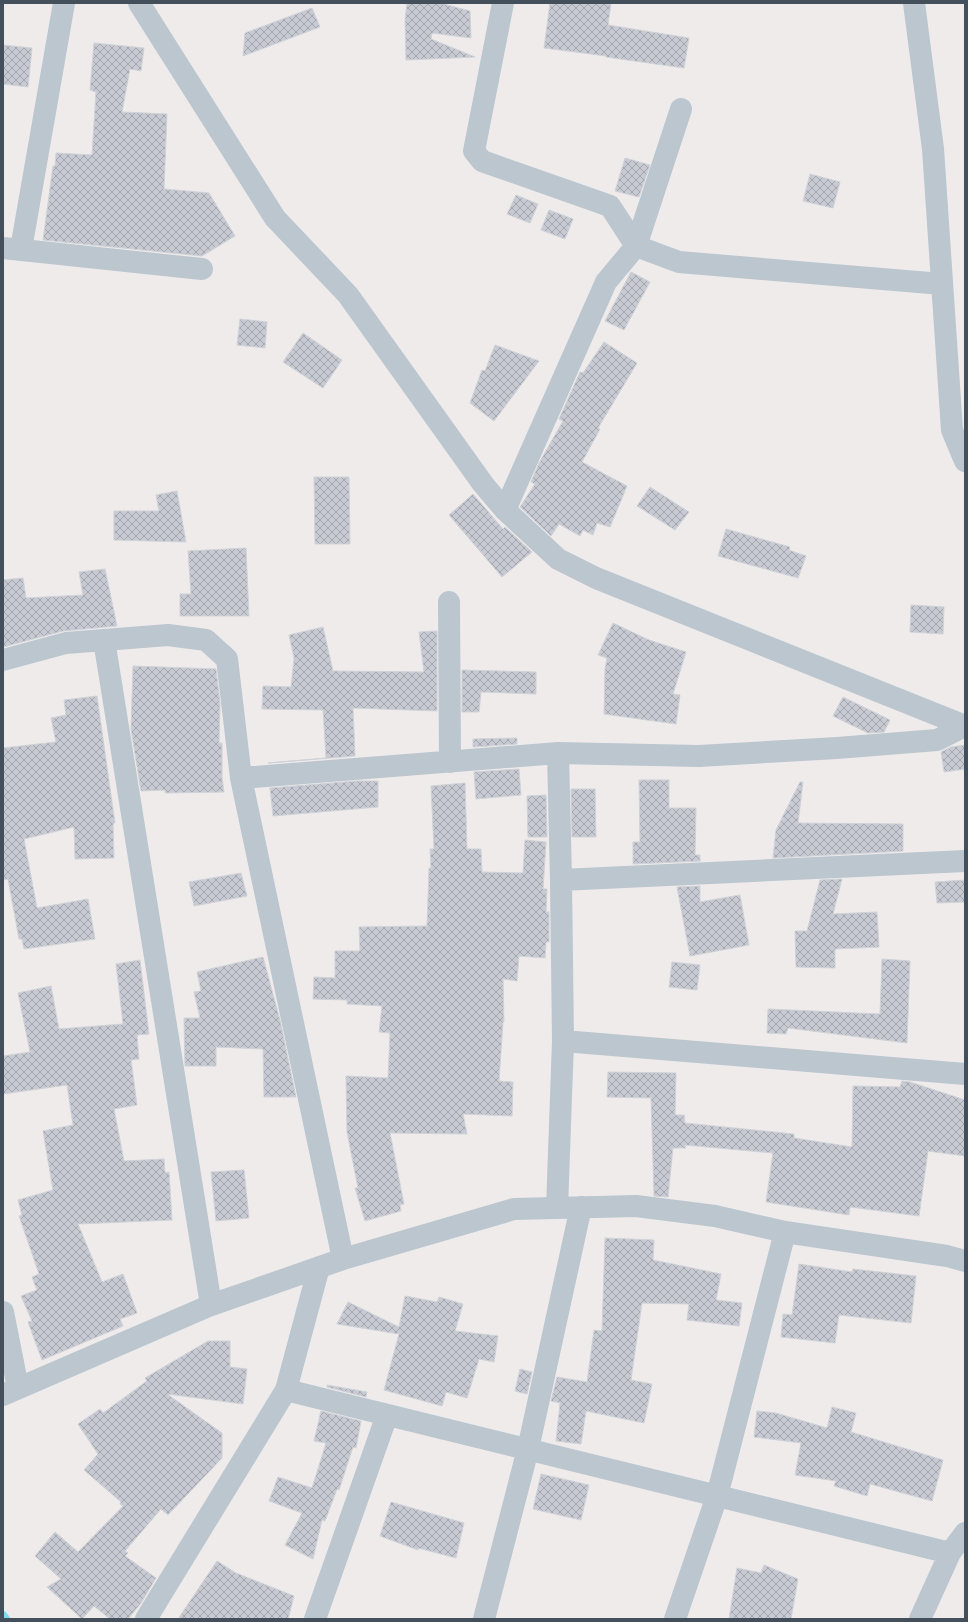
<svg xmlns="http://www.w3.org/2000/svg" width="968" height="1622" viewBox="0 0 968 1622" font-family="'Asap Condensed',sans-serif">
<style>
.lines{fill:none;stroke-linecap:round;stroke-linejoin:round}
.stream{stroke:#7fdaf0;stroke-width:8}
.building{fill:url(#building-cross-hatch);stroke:#cfd2d8}
.minor{stroke:#bbc6cf;stroke-width:22}
</style>
<defs>
<pattern id="building-cross-hatch" width="8" height="8" patternUnits="userSpaceOnUse"><rect width="8" height="8" fill="#c7cad2"/><path d="M0 0l8 8M0 8l8-8" fill="none" stroke="#a3a6ad"/></pattern>
</defs>
<rect width="100%" height="100%" fill="#efebeb"/>
<g class="lines">
<!-- stream -->
<path class="stream" d="M 3,1615 L 6,1619"/>
</g>
<!-- building -->
<path class="building" d="M 407,3 L 440,3 L 470,11 L 471,38 L 432,33 L 431,39 L 475,57 L 406,60 L 405,20 Z
M 550,3 L 611,3 L 608,25 L 689,38 L 684,68 L 606,57 L 606,56 L 544,48 Z
M 312,8 L 320,27 L 243,56 L 245,33 Z
M 94,43 L 144,48 L 141,71 L 130,69 L 122,112 L 167,114 L 164,189 L 209,193 L 235,236 L 202,256 L 43,240 L 53,166 L 55,166 L 56,153 L 92,155 L 96,92 L 90,90 Z
M 3,45 L 32,48 L 28,87 L 3,84 Z
M 625,158 L 650,165 L 639,197 L 615,191 Z
M 810,174 L 840,182 L 833,208 L 803,201 Z
M 516,195 L 538,204 L 530,223 L 507,214 Z
M 549,210 L 573,219 L 565,239 L 541,230 Z
M 631,272 L 650,282 L 624,330 L 605,321 Z
M 240,319 L 267,322 L 265,348 L 237,345 Z
M 303,333 L 342,360 L 323,388 L 283,362 Z
M 604,342 L 637,363 L 598,428 L 600,429 L 582,462 L 627,486 L 610,527 L 597,523 L 593,535 L 583,530 L 580,536 L 559,524 L 551,536 L 520,507 L 535,484 L 531,482 L 539,463 L 563,421 L 559,419 L 580,372 L 583,373 Z
M 495,345 L 539,361 L 494,421 L 470,403 L 482,370 L 485,371 Z
M 314,477 L 349,477 L 350,544 L 315,544 Z
M 650,487 L 689,512 L 675,530 L 637,506 Z
M 177,491 L 186,542 L 114,540 L 114,511 L 159,511 L 156,495 Z
M 473,494 L 503,529 L 505,527 L 532,552 L 502,577 L 449,515 Z
M 726,529 L 790,547 L 789,550 L 806,556 L 798,578 L 718,556 Z
M 246,548 L 249,616 L 180,616 L 180,594 L 191,594 L 188,551 Z
M 105,569 L 117,626 L 63,631 L 3,647 L 3,580 L 23,578 L 26,598 L 83,595 L 79,572 Z
M 911,605 L 944,607 L 943,634 L 910,632 Z
M 613,623 L 649,640 L 686,652 L 673,694 L 680,695 L 676,724 L 604,714 L 605,669 L 607,658 L 598,655 Z
M 323,627 L 333,671 L 424,672 L 419,632 L 437,631 L 437,711 L 353,708 L 355,756 L 268,763 L 326,758 L 323,710 L 262,709 L 263,686 L 291,687 L 294,658 L 289,635 Z
M 133,666 L 216,669 L 220,703 L 219,743 L 222,743 L 222,777 L 224,792 L 165,793 L 165,790 L 141,791 L 131,729 Z
M 462,670 L 536,672 L 536,694 L 481,692 L 479,712 L 462,712 Z
M 97,696 L 115,823 L 113,823 L 114,858 L 75,859 L 74,827 L 24,839 L 37,908 L 88,899 L 95,939 L 24,949 L 22,939 L 19,939 L 8,879 L 3,880 L 3,748 L 56,742 L 51,718 L 66,715 L 64,700 Z
M 843,697 L 890,720 L 884,732 L 868,733 L 833,716 Z
M 517,738 L 517,744 L 473,747 L 473,739 Z
M 965,745 L 965,769 L 944,772 L 941,752 L 951,747 Z
M 519,769 L 521,795 L 476,799 L 474,772 Z
M 639,780 L 669,780 L 669,808 L 696,808 L 695,855 L 700,855 L 700,861 L 633,864 L 633,842 L 640,842 Z
M 357,781 L 378,781 L 378,807 L 273,816 L 270,788 Z
M 800,782 L 803,782 L 798,823 L 903,824 L 903,851 L 773,858 L 776,830 Z
M 465,783 L 467,849 L 481,849 L 482,872 L 523,873 L 525,840 L 546,842 L 543,889 L 547,889 L 546,912 L 549,912 L 549,942 L 546,942 L 545,958 L 519,956 L 517,981 L 503,979 L 504,1022 L 503,1022 L 499,1081 L 513,1082 L 512,1116 L 463,1114 L 467,1134 L 390,1133 L 404,1204 L 400,1205 L 401,1211 L 365,1221 L 355,1188 L 358,1188 L 347,1132 L 346,1076 L 388,1078 L 390,1033 L 379,1032 L 382,1006 L 347,1004 L 347,1000 L 313,999 L 314,977 L 335,978 L 335,951 L 360,951 L 359,927 L 427,926 L 429,868 L 431,868 L 430,849 L 434,849 L 431,786 Z
M 571,789 L 595,789 L 596,837 L 572,837 Z
M 546,795 L 547,837 L 528,837 L 527,796 Z
M 241,873 L 247,896 L 194,906 L 189,882 Z
M 842,879 L 833,914 L 877,912 L 879,947 L 835,949 L 835,968 L 796,967 L 795,931 L 807,931 L 820,880 Z
M 965,880 L 965,902 L 937,903 L 935,882 Z
M 700,886 L 700,902 L 740,895 L 749,945 L 690,956 L 677,887 Z
M 263,957 L 280,1020 L 296,1097 L 264,1097 L 263,1049 L 216,1047 L 216,1066 L 185,1066 L 184,1018 L 200,1018 L 194,992 L 201,991 L 197,972 Z
M 882,959 L 910,961 L 907,1043 L 788,1028 L 786,1034 L 767,1033 L 768,1009 L 880,1014 Z
M 140,960 L 149,1034 L 137,1035 L 139,1059 L 131,1060 L 137,1105 L 114,1109 L 124,1161 L 164,1159 L 165,1173 L 169,1172 L 172,1220 L 78,1224 L 102,1282 L 123,1274 L 137,1313 L 120,1319 L 123,1326 L 42,1360 L 28,1322 L 32,1321 L 21,1296 L 37,1290 L 32,1277 L 39,1274 L 19,1216 L 22,1215 L 18,1200 L 53,1190 L 43,1131 L 73,1125 L 67,1085 L 3,1094 L 3,1056 L 30,1052 L 18,993 L 51,986 L 59,1029 L 123,1024 L 116,964 Z
M 672,962 L 700,965 L 697,990 L 669,987 Z
M 608,1072 L 676,1073 L 675,1115 L 684,1115 L 685,1123 L 794,1134 L 794,1138 L 852,1147 L 853,1086 L 900,1087 L 902,1081 L 910,1082 L 965,1100 L 965,1156 L 928,1151 L 919,1216 L 850,1207 L 849,1215 L 766,1202 L 773,1153 L 685,1145 L 686,1148 L 673,1148 L 668,1197 L 654,1196 L 651,1098 L 607,1097 Z
M 244,1170 L 249,1218 L 216,1221 L 211,1172 Z
M 605,1238 L 654,1240 L 653,1260 L 721,1274 L 716,1300 L 742,1303 L 739,1326 L 687,1320 L 689,1304 L 642,1303 L 631,1380 L 652,1384 L 644,1423 L 586,1411 L 581,1444 L 556,1441 L 560,1403 L 551,1401 L 557,1377 L 587,1382 L 594,1330 L 602,1331 Z
M 799,1264 L 852,1272 L 853,1269 L 916,1276 L 911,1323 L 839,1315 L 835,1343 L 781,1337 L 783,1314 L 792,1315 Z
M 405,1296 L 437,1302 L 439,1297 L 463,1304 L 455,1331 L 498,1336 L 494,1362 L 479,1359 L 467,1398 L 446,1392 L 442,1406 L 384,1390 L 399,1334 L 337,1324 L 348,1302 L 399,1327 Z
M 208,1341 L 230,1341 L 230,1367 L 247,1369 L 243,1404 L 167,1394 L 222,1433 L 222,1458 L 168,1515 L 161,1509 L 125,1551 L 128,1553 L 125,1556 L 156,1578 L 141,1603 L 128,1619 L 110,1619 L 94,1606 L 82,1619 L 47,1587 L 61,1579 L 35,1556 L 55,1532 L 78,1552 L 123,1506 L 120,1504 L 121,1502 L 84,1470 L 98,1454 L 78,1424 L 100,1409 L 103,1413 L 147,1381 L 145,1378 Z
M 520,1369 L 532,1372 L 527,1394 L 515,1391 Z
M 327,1385 L 367,1392 L 366,1397 L 327,1387 Z
M 832,1407 L 856,1413 L 851,1432 L 943,1460 L 932,1501 L 870,1484 L 867,1496 L 834,1486 L 836,1481 L 795,1475 L 801,1443 L 754,1437 L 757,1411 L 776,1413 L 827,1428 Z
M 321,1411 L 361,1421 L 356,1448 L 353,1447 L 339,1490 L 337,1489 L 325,1521 L 322,1520 L 313,1559 L 285,1545 L 302,1513 L 269,1501 L 278,1477 L 312,1488 L 326,1443 L 314,1441 Z
M 541,1474 L 589,1485 L 581,1520 L 533,1509 Z
M 391,1502 L 464,1523 L 456,1558 L 418,1548 L 418,1550 L 380,1536 Z
M 217,1561 L 236,1573 L 294,1596 L 288,1619 L 178,1619 Z
M 764,1565 L 798,1579 L 791,1619 L 729,1619 L 737,1568 L 761,1573 Z"/>
<g class="lines">
<!-- minor -->
<path class="minor" d="M 139,3 L 275,218 L 348,295 L 483,484 L 505,510 L 558,559 L 596,578 L 965,726
M 503,3 L 474,151 L 482,161 L 610,206 L 636,246
M 914,3 L 933,149 L 952,430 L 965,461
M 636,246 L 681,109
M 3,248 L 202,269
M 21,249 L 64,3
M 505,510 L 606,282 L 636,246 L 679,262 L 942,284
M 449,602 L 450,762
M 104,640 L 211,1305
M 3,660 L 66,643 L 168,635 L 206,640 L 227,659 L 241,778 L 343,1259
M 558,753 L 561,880 L 965,861
M 241,778 L 558,753 L 699,756 L 837,748 L 937,740 L 965,726
M 563,1041 L 965,1074
M 557,1208 L 563,1041 L 561,880
M 3,1312 L 18,1388
M 286,1390 L 950,1553
M 3,1395 L 211,1305 L 343,1259 L 514,1209 L 636,1206 L 715,1216 L 785,1232 L 947,1256 L 965,1261
M 146,1619 L 286,1390 L 319,1267
M 315,1619 L 387,1415
M 484,1619 L 528,1449 L 581,1207
M 675,1619 L 717,1496 L 785,1232
M 920,1619 L 950,1553 L 965,1533"/>
</g>
<!-- border -->
<rect width="968" height="1622" fill="none" stroke="#434f5a" stroke-width="8"/>
</svg>
